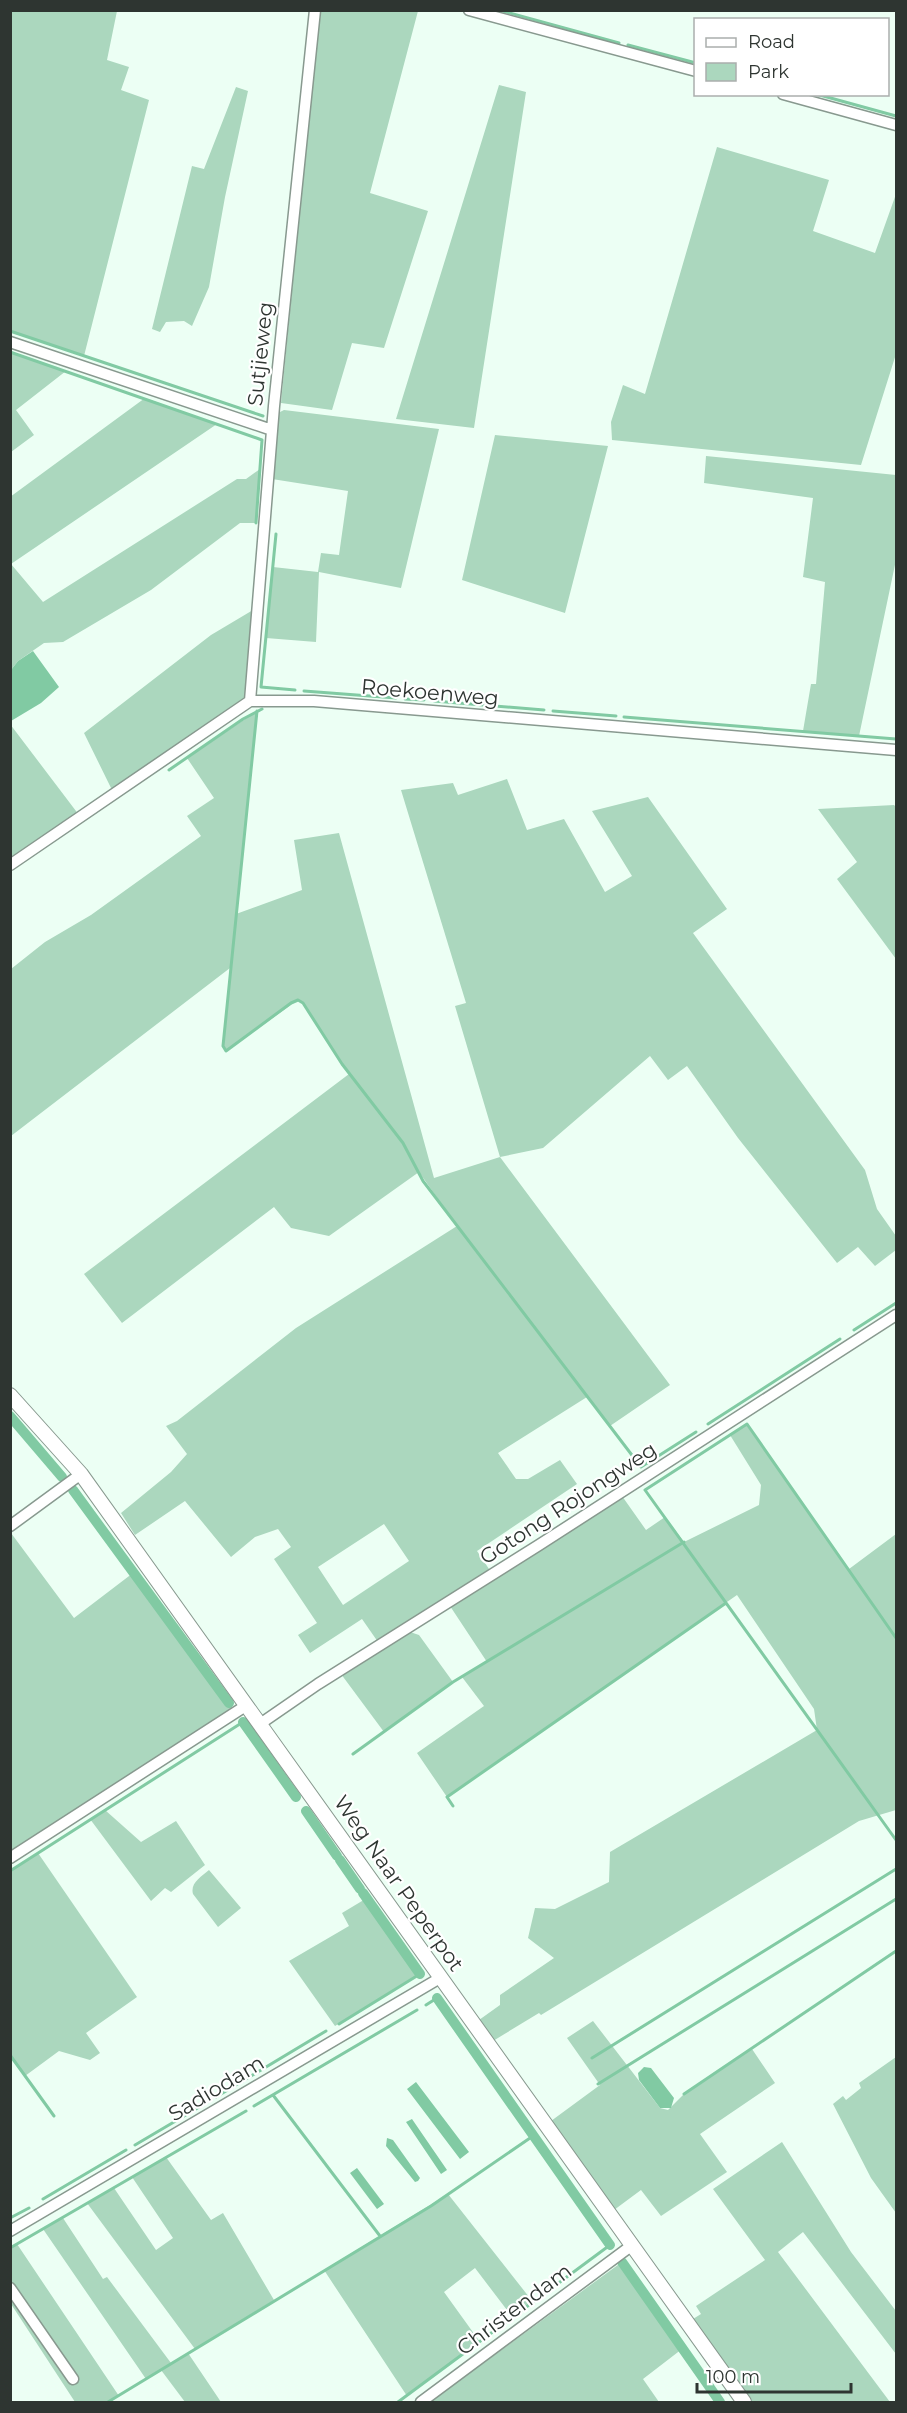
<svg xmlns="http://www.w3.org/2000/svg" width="907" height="2413" viewBox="0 0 907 2413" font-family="Montserrat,sans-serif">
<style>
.green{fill:#abd7be;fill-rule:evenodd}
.water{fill:#81caa3}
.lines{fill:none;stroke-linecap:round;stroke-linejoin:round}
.stream{stroke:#81caa3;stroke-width:3}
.canal{stroke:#81caa3;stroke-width:10}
.minor-casing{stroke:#88998f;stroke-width:13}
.tertiary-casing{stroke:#88998f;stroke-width:16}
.minor{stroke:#fff;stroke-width:10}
.tertiary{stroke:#fff;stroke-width:14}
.labels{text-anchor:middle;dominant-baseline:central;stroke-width:4.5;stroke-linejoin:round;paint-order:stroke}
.street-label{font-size:21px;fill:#2e3531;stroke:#fff}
</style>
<rect width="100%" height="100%" fill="#ecfff4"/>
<!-- green -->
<path class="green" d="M 10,11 L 117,11 L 107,60 L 129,67 L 121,90 L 149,100 L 84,356 L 11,331 Z
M 319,11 L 418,11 L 370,193 L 428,211 L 384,348 L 352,343 L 332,410 L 281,403 Z
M 499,85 L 526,92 L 474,428 L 396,419 Z
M 236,87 L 248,91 L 225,197 L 209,287 L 192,326 L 184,321 L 166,322 L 160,332 L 152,329 L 192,166 L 204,169 Z
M 717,147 L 829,180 L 813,231 L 875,253 L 896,194 L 896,354 L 861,465 L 612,440 L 611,422 L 623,385 L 645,394 Z
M 11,352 L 66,371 L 16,410 L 34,435 L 11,452 Z
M 145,398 L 217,424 L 11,564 L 43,602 L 237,479 L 246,479 L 260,469 L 256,523 L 240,523 L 151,590 L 63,642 L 44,643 L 18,661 L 11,670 L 10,497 Z
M 284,410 L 439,429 L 401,588 L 319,572 L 316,642 L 266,638 L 273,567 L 318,572 L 321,553 L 339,555 L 348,491 L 272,479 L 278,413 Z
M 495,435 L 608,446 L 565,613 L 462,580 Z
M 706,456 L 896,475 L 896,560 L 859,736 L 803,731 L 811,684 L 816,684 L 825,582 L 803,577 L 813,498 L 704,483 Z
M 253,610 L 247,699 L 113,792 L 84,733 L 211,635 Z
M 257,711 L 236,914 L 302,890 L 294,840 L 339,833 L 434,1178 L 500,1157 L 455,1006 L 466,1003 L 401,790 L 453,783 L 458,795 L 507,779 L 527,830 L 564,819 L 605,892 L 632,876 L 592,811 L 648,797 L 727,909 L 693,933 L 865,1170 L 877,1209 L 896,1236 L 896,1250 L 875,1266 L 858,1247 L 837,1263 L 738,1138 L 687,1066 L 668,1080 L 650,1056 L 543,1148 L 500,1157 L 670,1385 L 610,1426 L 587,1397 L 498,1453 L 516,1479 L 528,1479 L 560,1460 L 577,1484 L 477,1551 L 491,1572 L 378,1642 L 362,1619 L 310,1653 L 298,1635 L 317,1623 L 274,1559 L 291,1547 L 278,1529 L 255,1537 L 231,1557 L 185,1501 L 135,1535 L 121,1513 L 171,1472 L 187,1454 L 166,1426 L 177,1421 L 296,1328 L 457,1226 L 419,1172 L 329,1236 L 291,1228 L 274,1207 L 122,1323 L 84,1274 L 349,1074 L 303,1003 L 298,1000 L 226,1051 L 223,1046 L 230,968 L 11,1136 L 11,969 L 45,942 L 91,915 L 201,836 L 187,816 L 214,798 L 187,758 ZM 384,1524 L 409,1561 L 343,1605 L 318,1567 Z
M 10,724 L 79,815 L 10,861 Z
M 894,805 L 896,807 L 896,959 L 837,879 L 857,862 L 818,809 Z
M 747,1424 L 849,1569 L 896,1534 L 896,1810 L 859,1821 L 541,2015 L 539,2013 L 493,2041 L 479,2020 L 500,2005 L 500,1995 L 554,1958 L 528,1938 L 535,1908 L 555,1909 L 609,1882 L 610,1852 L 817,1730 L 814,1709 L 737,1595 L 447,1797 L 417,1753 L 484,1706 L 462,1677 L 487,1662 L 450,1606 L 622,1496 L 646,1530 L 665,1517 L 684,1542 L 759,1505 L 761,1485 L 730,1435 Z
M 11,1533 L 74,1618 L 133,1573 L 233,1709 L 11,1852 Z
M 410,1632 L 419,1635 L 453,1682 L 384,1732 L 341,1674 Z
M 105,1810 L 141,1842 L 176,1821 L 205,1865 L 171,1892 L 165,1888 L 151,1901 L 90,1819 Z
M 38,1853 L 137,1997 L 86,2033 L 100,2053 L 90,2060 L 59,2051 L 25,2076 L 11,2055 L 11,1871 Z
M 209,1870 L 241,1908 L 218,1927 L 193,1894 C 190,1883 201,1877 209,1870 Z
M 367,1898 L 418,1975 L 335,2026 L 289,1961 L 349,1926 L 342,1913 Z
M 593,2021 L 660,2108 L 668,2110 L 684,2094 L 752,2049 L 775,2083 L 700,2134 L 727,2172 L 661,2216 L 641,2190 L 614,2210 L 551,2121 L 600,2085 L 567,2038 Z
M 896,2057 L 896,2213 L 871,2178 L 833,2104 L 843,2096 L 846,2100 L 861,2088 L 859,2083 Z
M 782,2142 L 851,2252 L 896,2311 L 896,2354 L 803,2232 L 778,2252 L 890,2402 L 752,2402 L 693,2319 L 701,2314 L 696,2306 L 765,2260 L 713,2189 Z
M 166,2157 L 211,2220 L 223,2213 L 274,2300 L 195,2349 L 87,2203 L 114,2188 L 156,2250 L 173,2238 L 132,2177 Z
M 448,2194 L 533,2302 L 513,2318 L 475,2268 L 444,2292 L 480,2342 L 407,2396 L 324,2270 Z
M 63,2218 L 103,2279 L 107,2277 L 171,2363 L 188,2353 L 221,2402 L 185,2402 L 161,2370 L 146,2379 L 43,2229 Z
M 17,2244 L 119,2396 L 108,2402 L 75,2402 L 11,2304 L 10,2248 Z
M 622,2262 L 682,2349 L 643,2379 L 659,2402 L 430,2402 Z"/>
<!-- water -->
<path class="water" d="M 33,651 L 59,687 L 41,703 L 11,721 L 11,670 L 18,661 Z
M 644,2067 L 651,2068 L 674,2098 L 671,2108 L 660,2108 L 639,2080 L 638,2073 Z
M 416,2082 L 469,2152 L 460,2159 L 407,2089 Z
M 412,2119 L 447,2170 L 441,2174 L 406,2122 Z
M 387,2138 L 393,2140 L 420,2178 L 418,2181 L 415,2182 L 386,2146 Z
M 357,2168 L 384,2204 L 377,2209 L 350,2173 Z"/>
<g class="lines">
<!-- stream -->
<path class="stream" d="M 499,10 L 619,43
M 628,45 L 696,63
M 816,94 L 896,116
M 10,331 L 263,416
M 10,352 L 262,440 L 256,523
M 276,534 L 261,687 L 295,690
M 304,691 L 396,698
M 405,699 L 424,700
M 434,701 L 544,710
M 257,711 L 223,1046 L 226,1051 L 291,1003 L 298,1000 L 303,1003 L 342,1064 L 403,1143 L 423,1181 L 641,1467 L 696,1432
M 553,711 L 616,716
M 624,717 L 896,739
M 169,770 L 243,719 L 262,709
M 854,1330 L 896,1303
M 708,1424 L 840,1339
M 896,1638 L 747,1424 L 645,1490 L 896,1840
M 353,1754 L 453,1682 L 684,1542
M 453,1806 L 447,1797 L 726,1603
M 10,1871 L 243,1722
M 426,2005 L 437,1998
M 339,2024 L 420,1974
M 10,2055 L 54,2116
M 592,2058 L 896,1869
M 598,2084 L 896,1899
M 684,2094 L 896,1951
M 273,2095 L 380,2236
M 216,2097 L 326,2031
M 254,2106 L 417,2010
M 135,2145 L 201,2106
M 43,2199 L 126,2150
M 10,2218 L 29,2208
M 10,2248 L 246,2111
M 108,2402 L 431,2206 L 533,2136
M 398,2402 L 610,2245"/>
<!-- canal -->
<path class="canal" d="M 10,1416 L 62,1477
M 73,1490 L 229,1703
M 243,1722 L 296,1797
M 306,1811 L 337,1856
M 340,1860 L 360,1889
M 363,1893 L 420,1974
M 437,1998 L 610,2245
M 622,2262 L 720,2402"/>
<!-- minor casing -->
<g class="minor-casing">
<path id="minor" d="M 469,10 L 696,71
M 783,94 L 896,125
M 10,342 L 272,430
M 250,701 L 274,406 L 315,10
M 10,865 L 250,701 L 314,701 L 896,750
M 10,1526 L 81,1474
M 260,1724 L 318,1684 L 539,1545 L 896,1315
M 10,1858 L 247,1705
M 10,2231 L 440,1978
M 10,2288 L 73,2379
M 421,2402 L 631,2246"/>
</g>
<!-- tertiary casing -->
<g class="tertiary-casing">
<path id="tertiary" d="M 10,1395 L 81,1474 L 744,2402"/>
</g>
<!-- minor -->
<use href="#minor" class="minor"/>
<!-- tertiary -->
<use href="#tertiary" class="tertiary"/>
</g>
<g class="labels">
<!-- street labels -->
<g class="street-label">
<text transform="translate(260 354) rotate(-84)">Sutjieweg</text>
<text transform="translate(430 692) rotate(5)">Roekoenweg</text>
<text transform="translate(568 1503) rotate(-33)">Gotong Rojongweg</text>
<text transform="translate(399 1883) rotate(55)">Weg Naar Peperpot</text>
<text transform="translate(216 2088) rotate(-31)">Sadiodam</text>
<text transform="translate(514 2309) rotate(-37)">Christendam</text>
</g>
</g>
<!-- border -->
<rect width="907" height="2413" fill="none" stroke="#2e3531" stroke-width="24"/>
<!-- legend -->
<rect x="694" y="18" width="195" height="78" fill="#ffffff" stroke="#abaead" stroke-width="1.5"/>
<rect x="706" y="38" width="30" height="9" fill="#ffffff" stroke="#abaead" stroke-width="1.5"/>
<text x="748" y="48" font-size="18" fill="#2e3531">Road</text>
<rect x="706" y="63" width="30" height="18" fill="#abd7be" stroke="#abaead" stroke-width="1.5"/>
<text x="748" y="78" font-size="18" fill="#2e3531">Park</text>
<!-- scale -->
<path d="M697 2383v9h154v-9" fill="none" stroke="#2e3531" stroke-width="3"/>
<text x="706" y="2383" font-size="18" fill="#2e3531" stroke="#ffffff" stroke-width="4.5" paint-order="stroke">100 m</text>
</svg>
